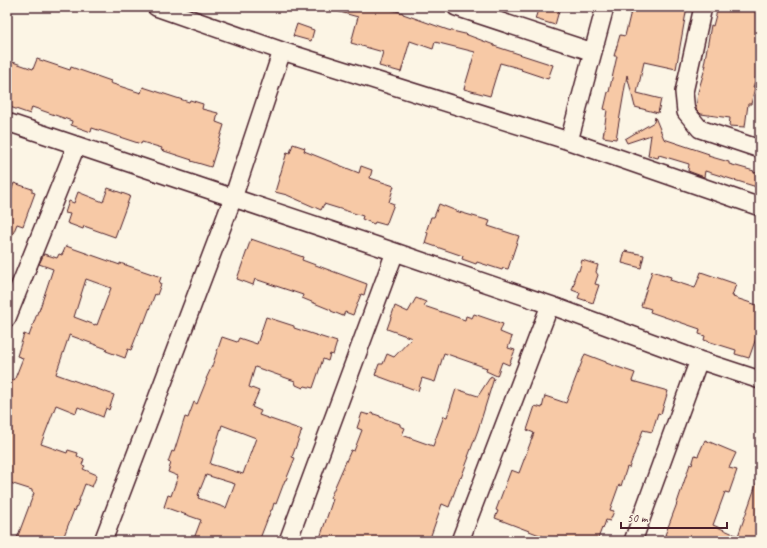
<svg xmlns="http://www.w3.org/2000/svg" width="767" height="548" viewBox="0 0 767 548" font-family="Caveat,sans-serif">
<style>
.building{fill:#f7c9a6;stroke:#4a1f2b;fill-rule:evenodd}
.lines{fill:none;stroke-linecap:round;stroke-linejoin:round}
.minor-casing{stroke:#4a1f2b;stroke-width:20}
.minor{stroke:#fcf5e5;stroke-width:17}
</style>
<rect width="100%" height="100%" fill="#fcf5e5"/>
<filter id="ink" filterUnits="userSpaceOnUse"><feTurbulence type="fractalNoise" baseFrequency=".025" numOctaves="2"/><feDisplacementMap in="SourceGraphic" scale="8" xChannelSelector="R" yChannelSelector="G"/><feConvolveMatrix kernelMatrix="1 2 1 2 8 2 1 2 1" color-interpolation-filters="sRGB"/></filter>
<g filter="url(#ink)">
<!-- building -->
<path class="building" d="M 336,7 L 383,7 L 403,13 L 403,14 L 448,30 L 465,34 L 494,45 L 494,46 L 553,65 L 548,79 L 521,70 L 522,69 L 500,63 L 490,96 L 464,89 L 475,52 L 435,42 L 433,49 L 410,41 L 401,72 L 379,66 L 383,52 L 351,43 L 358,17 L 336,11 Z
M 539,7 L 560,7 L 555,25 L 535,19 Z
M 632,7 L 687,7 L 676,69 L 644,62 L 637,93 L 661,99 L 658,113 L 635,107 L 627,75 L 616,139 L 603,137 L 607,110 L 604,109 L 608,92 L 609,92 L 617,56 L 614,56 L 620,35 L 625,36 Z
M 718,7 L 760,7 L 760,66 L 753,87 L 755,87 L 751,104 L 748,104 L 745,127 L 729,126 L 730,118 L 701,114 L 696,109 L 698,92 L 706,65 L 704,65 L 711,25 L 713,26 Z
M 297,24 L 314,30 L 311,41 L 293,36 Z
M 37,59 L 70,70 L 71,67 L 111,81 L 110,83 L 141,93 L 143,87 L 189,102 L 190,100 L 203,104 L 202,109 L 218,113 L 216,122 L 224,125 L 211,167 L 191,161 L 192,160 L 161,150 L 162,148 L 142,142 L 141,144 L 92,128 L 91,132 L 71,125 L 72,121 L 32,107 L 30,114 L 7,106 L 7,60 L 33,69 Z
M 655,117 L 664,139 L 709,154 L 708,156 L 729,162 L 729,164 L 754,171 L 753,172 L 760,174 L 760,188 L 705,171 L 704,177 L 688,171 L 689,164 L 659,155 L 658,158 L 648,156 L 651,135 L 627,143 L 625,139 L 654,122 Z
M 293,144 L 305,148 L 304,151 L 359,173 L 361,166 L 372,170 L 370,178 L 394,186 L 389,202 L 394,204 L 386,225 L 375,222 L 374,224 L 362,219 L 363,216 L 324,204 L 321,210 L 287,195 L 275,192 L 287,152 L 290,153 Z
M 14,183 L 32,189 L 32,192 L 35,193 L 23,226 L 17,224 L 8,246 L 7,246 L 7,203 Z
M 108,188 L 130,196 L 115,237 L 84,226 L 83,229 L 67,223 L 70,214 L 65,213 L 69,201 L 74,203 L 78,192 L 103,202 Z
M 439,204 L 459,212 L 490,221 L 488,226 L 519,236 L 508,269 L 503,268 L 502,270 L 477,262 L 476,264 L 462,259 L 463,256 L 425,243 L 428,233 L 426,232 L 431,217 L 434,217 Z
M 251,239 L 303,257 L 302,260 L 367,284 L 364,295 L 361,294 L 353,315 L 345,312 L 343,316 L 331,311 L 331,310 L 302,298 L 303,295 L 255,279 L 253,285 L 237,279 Z
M 66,246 L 120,265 L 120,263 L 161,277 L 159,283 L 161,284 L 157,295 L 155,294 L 144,323 L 142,322 L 131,350 L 128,349 L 125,358 L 106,351 L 107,349 L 69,335 L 69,336 L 56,374 L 114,395 L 109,410 L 106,408 L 103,417 L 78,407 L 76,413 L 56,405 L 41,444 L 67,453 L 68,450 L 78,453 L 77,456 L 84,459 L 82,465 L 85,466 L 83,469 L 97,475 L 92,487 L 85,484 L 75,511 L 74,510 L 62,541 L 16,541 L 34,493 L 32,492 L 32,490 L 7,482 L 7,379 L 14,381 L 23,358 L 17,356 L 24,334 L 29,336 L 38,311 L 39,311 L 53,269 L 39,264 L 44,254 L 57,258 L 59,254 L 62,255 ZM 86,279 L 111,288 L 97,325 L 95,324 L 95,325 L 74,317 Z
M 625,251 L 644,255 L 641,268 L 622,263 Z
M 582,260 L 598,265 L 596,272 L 598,275 L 595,284 L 599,285 L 593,303 L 578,298 L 580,293 L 572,290 L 575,281 L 574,279 L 577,271 L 579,271 Z
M 652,271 L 671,277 L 670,280 L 695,288 L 701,272 L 736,284 L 732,296 L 734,296 L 733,297 L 760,306 L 760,327 L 749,358 L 735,354 L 736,350 L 704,340 L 705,336 L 699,334 L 700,329 L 650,312 L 651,309 L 641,306 Z
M 416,298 L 426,302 L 424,306 L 465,320 L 466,316 L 472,318 L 474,314 L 503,324 L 500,332 L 512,337 L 508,348 L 515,350 L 509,365 L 502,362 L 497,376 L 486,371 L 487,368 L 444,353 L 435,382 L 422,378 L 418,391 L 375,375 L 379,364 L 383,364 L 387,354 L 394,357 L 412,338 L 387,329 L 395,306 L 408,312 Z
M 266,317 L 294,326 L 294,328 L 337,342 L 333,355 L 330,354 L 328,361 L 323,359 L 313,388 L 305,386 L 303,388 L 296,385 L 295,381 L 255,367 L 249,387 L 259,391 L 252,407 L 261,411 L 259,415 L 302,430 L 292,457 L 295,458 L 286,480 L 285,480 L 276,504 L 274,503 L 272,510 L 271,510 L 259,541 L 193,541 L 201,520 L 164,507 L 168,495 L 171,496 L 178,476 L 168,472 L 171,463 L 168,462 L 172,451 L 174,452 L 185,417 L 188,418 L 194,402 L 197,404 L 207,379 L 206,379 L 212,366 L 222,337 L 237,342 L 239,338 L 257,344 ZM 222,425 L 256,438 L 243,474 L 210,464 ZM 206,475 L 235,484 L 226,508 L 198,498 L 199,496 L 198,495 Z
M 585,354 L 606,362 L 606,363 L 635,373 L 632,381 L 668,391 L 661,414 L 658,413 L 652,432 L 643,430 L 629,468 L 627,467 L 621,486 L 619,485 L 610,510 L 614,511 L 610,521 L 606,520 L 603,529 L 602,528 L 597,541 L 549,541 L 550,539 L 495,518 L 498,511 L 496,510 L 511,470 L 519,473 L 534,433 L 527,430 L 535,406 L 542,408 L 545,396 L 566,403 Z
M 491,376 L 494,378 L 478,430 L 468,457 L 469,457 L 461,478 L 460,477 L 449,507 L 442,504 L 429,541 L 319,541 L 333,499 L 330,498 L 351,450 L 354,451 L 362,430 L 357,428 L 362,413 L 369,415 L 371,413 L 380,416 L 380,417 L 400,424 L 400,426 L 405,428 L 402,435 L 433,446 L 444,416 L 447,417 L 456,389 L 478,396 Z
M 705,440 L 736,453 L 729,468 L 737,470 L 729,493 L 725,492 L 713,525 L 738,536 L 758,479 L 760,480 L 760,541 L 663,541 L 666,535 L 665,535 L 676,506 L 690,464 L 692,465 L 695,455 L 698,456 Z"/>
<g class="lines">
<!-- minor casing -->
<g class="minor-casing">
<path id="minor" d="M 156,7 L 282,51 L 569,141 L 760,207
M 456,7 L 593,52
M 703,7 L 684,92 L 686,112 L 700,129 L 760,149
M 7,122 L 395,252 L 550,305 L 699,360 L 760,380
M 569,141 L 605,7
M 7,318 L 76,146
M 103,541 L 233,198 L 282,51
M 288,541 L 395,252
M 460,541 L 550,305
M 633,541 L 699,360"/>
</g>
<!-- minor -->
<use href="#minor" class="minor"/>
</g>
</g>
<!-- margin -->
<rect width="767" height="548" fill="none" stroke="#fcf5e5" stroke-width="24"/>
<rect x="12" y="12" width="743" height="524" fill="none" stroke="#4a1f2b" stroke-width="1.5" filter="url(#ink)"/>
<!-- scale -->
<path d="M621 522v6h106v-6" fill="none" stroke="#4a1f2b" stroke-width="2"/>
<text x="627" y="522" font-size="12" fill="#4a1f2b" stroke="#fcf5e5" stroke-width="3" paint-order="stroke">50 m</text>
</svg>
